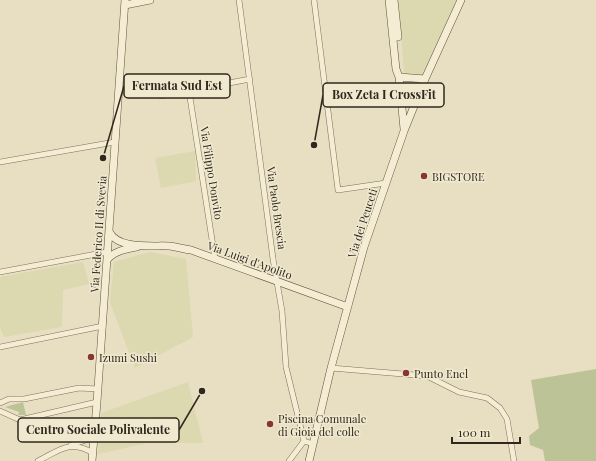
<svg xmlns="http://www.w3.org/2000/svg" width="596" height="461" viewBox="0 0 596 461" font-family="'Playfair Display',serif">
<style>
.farmland{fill:#dcd8b0}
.green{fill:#bcc497}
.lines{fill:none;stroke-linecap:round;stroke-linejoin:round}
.street-casing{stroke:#7f705b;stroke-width:6}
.secondary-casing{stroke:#61523e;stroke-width:8}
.street{stroke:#f4ecd3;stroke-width:5}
.secondary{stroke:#f4ecd3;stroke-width:7}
.poi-dot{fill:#873732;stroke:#f0e9d0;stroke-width:1.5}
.labels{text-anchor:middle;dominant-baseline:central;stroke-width:3;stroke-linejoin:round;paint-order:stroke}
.street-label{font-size:11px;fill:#30281d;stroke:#f0e9d0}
.poi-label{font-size:11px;fill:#30281d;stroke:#f0e9d0;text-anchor:start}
.leader{fill:none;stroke:#30281d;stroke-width:1.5}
.callout-dot{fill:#30281d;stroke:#f0e9d0;stroke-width:1.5}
.callout{fill:#f0e9d0;stroke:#30281d;stroke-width:1.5}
.callout-label{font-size:12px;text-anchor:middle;font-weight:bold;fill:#30281d}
</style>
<rect width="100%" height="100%" fill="#e8dec1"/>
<!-- farmland -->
<path class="farmland" d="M 398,0 L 462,0 L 407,104 Z
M 195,151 L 196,181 L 161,188 L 155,158 Z
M 150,252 L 186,259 L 193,337 L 135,368 L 110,302 L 114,262 Z
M 83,262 L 89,284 L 63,290 L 62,327 L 4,337 L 0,327 L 0,277 Z
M 188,382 L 203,443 L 147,443 L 98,454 L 101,413 Z"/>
<!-- green -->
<path class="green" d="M 596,369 L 596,461 L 545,461 L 543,450 L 530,445 L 529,436 L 539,428 L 531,380 Z
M 23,402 L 26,415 L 18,415 L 19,412 L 5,407 Z"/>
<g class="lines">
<!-- street casing -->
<g class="street-casing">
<path id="street" d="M 239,0 L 273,259 L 282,311 L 286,367 L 304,441
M 314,0 L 338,190 L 386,183
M 189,91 L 215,259
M 161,96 L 250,79
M 0,162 L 115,142
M 0,272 L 107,252
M 0,347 L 103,326
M 331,368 L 427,376 L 459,392 L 487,398 L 500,408 L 507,419 L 514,461
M 0,403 L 9,399 L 24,399 L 79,388 L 98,389
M 0,411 L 20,420 L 97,402
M 71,445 L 95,437
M 38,461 C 60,450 70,439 93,453
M 289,461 L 304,441 L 313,444"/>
</g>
<!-- secondary casing -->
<g class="secondary-casing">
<path id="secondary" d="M 389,0 L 396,69 L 399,77 L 404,129
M 394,0 L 398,37
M 125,5 L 150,0
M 399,77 L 425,79
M 109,231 C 117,250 153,245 169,246 C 177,247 184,249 191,250 L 348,307
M 107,260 C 114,251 126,249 137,247
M 92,461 L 97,402 L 125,0
M 309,461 L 331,368 L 364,247 L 404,131 L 425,79 L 461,0"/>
</g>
<!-- street -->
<use href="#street" class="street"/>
<!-- secondary -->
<use href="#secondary" class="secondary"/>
</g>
<!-- markers -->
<g class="poi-dot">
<circle cx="424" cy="176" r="4"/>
<circle cx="91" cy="357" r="4"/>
<circle cx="406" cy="373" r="4"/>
<circle cx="270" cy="424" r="4"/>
</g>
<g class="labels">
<!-- street labels -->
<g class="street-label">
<text transform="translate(212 173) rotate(81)">Via Filippo Donvito</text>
<text transform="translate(277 208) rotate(82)">Via Paolo Brescia</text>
<text transform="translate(362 223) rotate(-72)">Via dei Peuceti</text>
<text transform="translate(98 234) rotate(-86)">Via Federico II di Svevia</text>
<text transform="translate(250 260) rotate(20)">Via Luigi d'Apolito</text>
</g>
<!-- poi labels -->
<g class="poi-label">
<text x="432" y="176">BIGSTORE</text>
<text x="99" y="357">Izumi Sushi</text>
<text x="414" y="373">Punto Enel</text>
<text x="278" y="418">Piscina Comunale<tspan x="278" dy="13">di Gioia del colle</tspan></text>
</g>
</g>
<!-- callouts -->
<path class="leader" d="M103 158L124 86M314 145L323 95M202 391L179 430"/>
<g class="callout-dot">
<circle cx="103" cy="158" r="4"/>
<circle cx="314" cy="145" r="4"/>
<circle cx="202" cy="391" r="4"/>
</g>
<g class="callout">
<rect x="124" y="74" width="106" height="24" rx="4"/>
<rect x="323" y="83" width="121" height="24" rx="4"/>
<rect x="18" y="418" width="161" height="24" rx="4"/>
</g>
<g class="callout-label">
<text x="177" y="90">Fermata Sud Est</text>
<text x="384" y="99">Box Zeta I CrossFit</text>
<text x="98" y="434">Centro Sociale Polivalente</text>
</g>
<!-- scale -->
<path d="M452 437v6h68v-6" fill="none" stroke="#30281d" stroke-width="2"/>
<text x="458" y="437" font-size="12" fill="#30281d" stroke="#f0e9d0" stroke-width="3" paint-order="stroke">100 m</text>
</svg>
